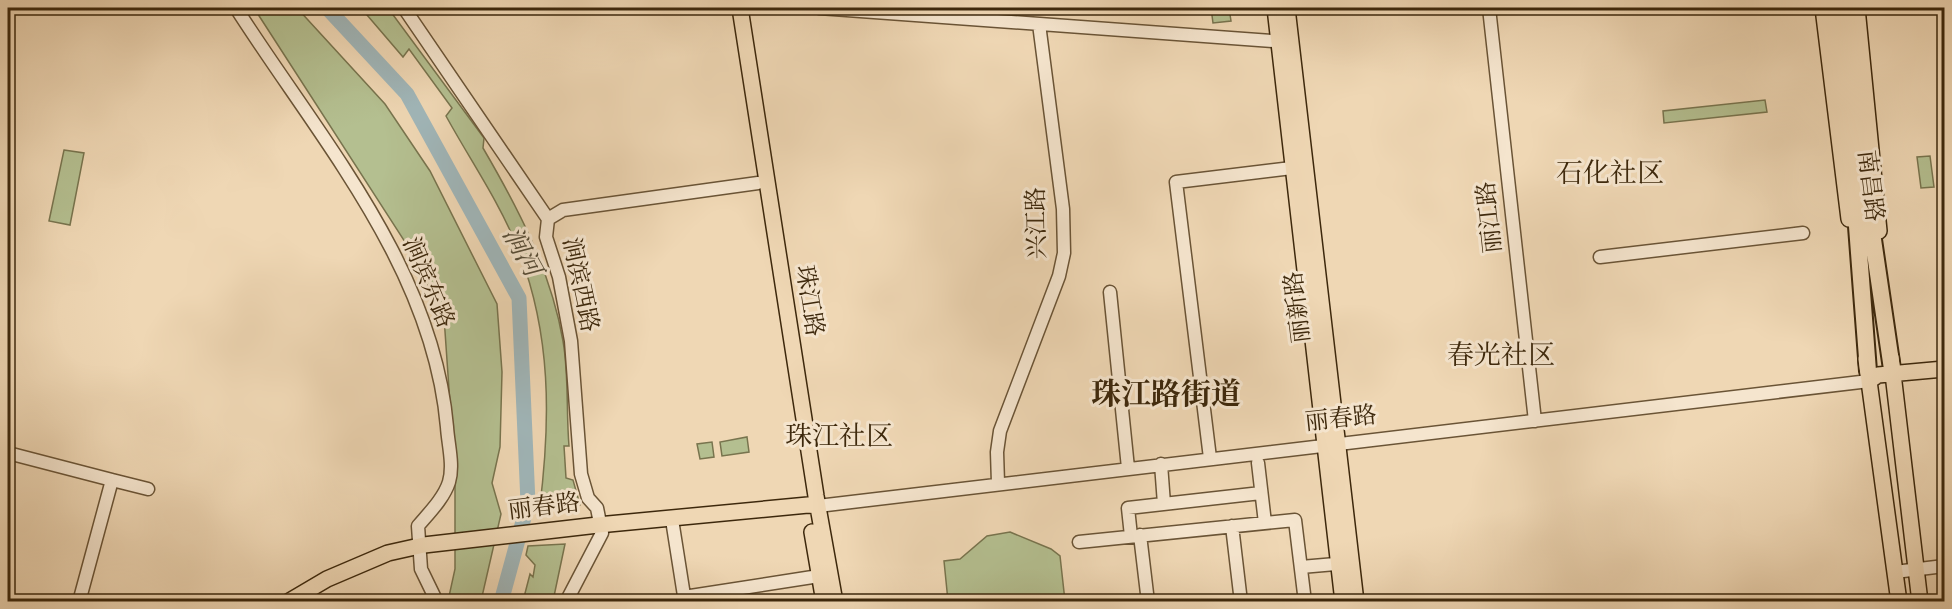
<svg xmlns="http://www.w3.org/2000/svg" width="1952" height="609" viewBox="0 0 1952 609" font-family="Vollkorn,'Noto Serif SC',serif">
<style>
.green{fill:#b4bf90;stroke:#78744e;stroke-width:1.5}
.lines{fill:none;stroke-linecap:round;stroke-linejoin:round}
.river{stroke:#a0b6b9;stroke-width:15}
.minor-casing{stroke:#6a5436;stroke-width:15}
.major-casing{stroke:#3d280c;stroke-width:18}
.highway-casing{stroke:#3d280c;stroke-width:20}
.minor{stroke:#f5e5ce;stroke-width:12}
.major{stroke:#efd7b4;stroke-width:15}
.highway{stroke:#efd7b4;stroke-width:16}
.labels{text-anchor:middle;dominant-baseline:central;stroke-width:6;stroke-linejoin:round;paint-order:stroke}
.street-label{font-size:24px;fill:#3d280c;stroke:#f5e5ce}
.water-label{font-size:26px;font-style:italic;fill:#564c37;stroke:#f5e5ce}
.quarter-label{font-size:27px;fill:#3d280c;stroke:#f5e5ce}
.district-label{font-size:30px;font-weight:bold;fill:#3d280c;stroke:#f5e5ce}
</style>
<rect width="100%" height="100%" fill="#efd7b4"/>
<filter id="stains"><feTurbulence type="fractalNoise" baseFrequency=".00333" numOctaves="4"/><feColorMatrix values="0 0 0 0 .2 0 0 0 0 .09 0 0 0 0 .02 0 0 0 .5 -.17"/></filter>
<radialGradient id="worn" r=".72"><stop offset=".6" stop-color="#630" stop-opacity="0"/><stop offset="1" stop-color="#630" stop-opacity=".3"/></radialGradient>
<!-- green -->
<path class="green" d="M 254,8 L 297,8 L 385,104 L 430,171 L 497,304 L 502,372 L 500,447 L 492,483 L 501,514 L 481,601 L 448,601 L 455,569 L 455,476 L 444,317 L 409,248 Z
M 361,8 L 388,8 L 484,138 L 483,148 C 518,208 551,271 563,341 C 569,375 566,411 569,446 L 564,446 L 566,478 L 573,480 L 580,505 L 573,506 L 568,493 L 550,497 L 551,510 L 539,513 C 551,421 552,332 516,244 C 498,200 469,158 446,116 L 452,108 L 409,49 L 403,57 Z
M 1211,8 L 1229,8 L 1231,21 L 1213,23 Z
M 1765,100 L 1767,112 L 1664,123 L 1663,111 Z
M 64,150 L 84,153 L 70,225 L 49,221 Z
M 1930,156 L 1934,187 L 1921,188 L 1917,157 Z
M 747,437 L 749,452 L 722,456 L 720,442 Z
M 712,442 L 714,457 L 700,459 L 697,444 Z
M 1010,532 L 1051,549 L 1060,556 L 1065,601 L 948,601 L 944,561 L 960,559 L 987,536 Z
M 565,544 L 553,601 L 523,601 L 530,574 L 533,577 L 535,565 L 526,555 L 528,546 Z"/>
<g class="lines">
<!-- river -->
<path class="river" d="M 327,8 L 407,94 L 519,298 L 528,503 L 501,602"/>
<!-- minor casing -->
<g class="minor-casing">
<path id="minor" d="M 236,8 C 319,138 433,266 447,427 C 448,444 454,465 449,482 C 444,498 429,513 418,526 L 421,569 L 437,602
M 404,8 L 548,219 L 546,237 L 559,277 L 571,341 L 581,474 L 588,498 L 597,508 L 602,533 L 566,602
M 819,8 L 1287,42
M 1489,8 L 1535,421
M 548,219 L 563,210 L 758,183
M 1600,257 L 1803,233
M 1110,292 L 1128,468
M 8,453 L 112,480
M 1210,458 L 1176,182 L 1300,167
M 1258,463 L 1265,523
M 1161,464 L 1164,504
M 998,483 L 997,452 L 1000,431 L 1059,276 L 1064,253 L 1063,209 L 1039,24
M 818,506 L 1869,381
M 673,526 L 685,602
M 1232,526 L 1241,602
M 1140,535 L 1148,602
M 1131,536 L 1128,508 L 1261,493
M 1079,542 L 1295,520 L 1305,602
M 1301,567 L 1347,563
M 1895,572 L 1944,566
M 684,597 L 819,576
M 79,602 L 112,480 L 148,489"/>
</g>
<!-- major casing -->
<g class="major-casing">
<path id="major" d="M 740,8 L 816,496 L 835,602
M 1275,8 L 1343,602
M 1287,8 L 1356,602
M 1823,8 L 1849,219
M 1857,8 L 1879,231
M 1891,357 L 1920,602
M 1866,359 L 1899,602
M 1869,381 L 1878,375 L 1944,369
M 812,532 L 824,602
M 288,602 L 327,579 L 388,553 L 424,545 L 598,525 L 808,505 L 818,506"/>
</g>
<!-- highway casing -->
<g class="highway-casing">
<path id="highway" d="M 1833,8 L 1854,187 L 1868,371
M 1845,8 L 1865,185 L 1892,369"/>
</g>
<!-- minor -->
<use href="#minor" class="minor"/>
<!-- major -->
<use href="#major" class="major"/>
<!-- highway -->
<use href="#highway" class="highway"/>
</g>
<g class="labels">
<!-- street labels -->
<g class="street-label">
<text transform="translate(1869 186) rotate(83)">南昌路</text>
<text transform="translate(1491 217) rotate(-96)">丽江路</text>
<text transform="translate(1038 223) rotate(-91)">兴江路</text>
<text transform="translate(427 283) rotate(67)">涧滨东路</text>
<text transform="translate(579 285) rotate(78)">涧滨西路</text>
<text transform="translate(808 301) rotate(81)">珠江路</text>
<text transform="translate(1299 307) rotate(-97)">丽新路</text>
<text transform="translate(1341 420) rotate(-6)">丽春路</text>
<text transform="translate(544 508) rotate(-7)">丽春路</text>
</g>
<!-- water labels -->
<g class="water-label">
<text transform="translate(521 252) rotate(61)">涧河</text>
</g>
<!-- quarter labels -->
<g class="quarter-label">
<text x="1610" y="175">石化社区</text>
<text x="1501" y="357">春光社区</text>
<text x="839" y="438">珠江社区</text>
</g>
<!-- district labels -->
<g class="district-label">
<text x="1166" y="396">珠江路街道</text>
</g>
</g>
<!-- margin -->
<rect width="1952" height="609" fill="none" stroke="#efd7b4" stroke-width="30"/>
<rect x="9" y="9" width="1934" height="591" fill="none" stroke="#3d280c" stroke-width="3"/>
<rect x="15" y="15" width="1922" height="579" fill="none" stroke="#3d280c" stroke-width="1.5"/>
<rect width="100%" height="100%" filter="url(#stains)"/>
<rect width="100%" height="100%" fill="url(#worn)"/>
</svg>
